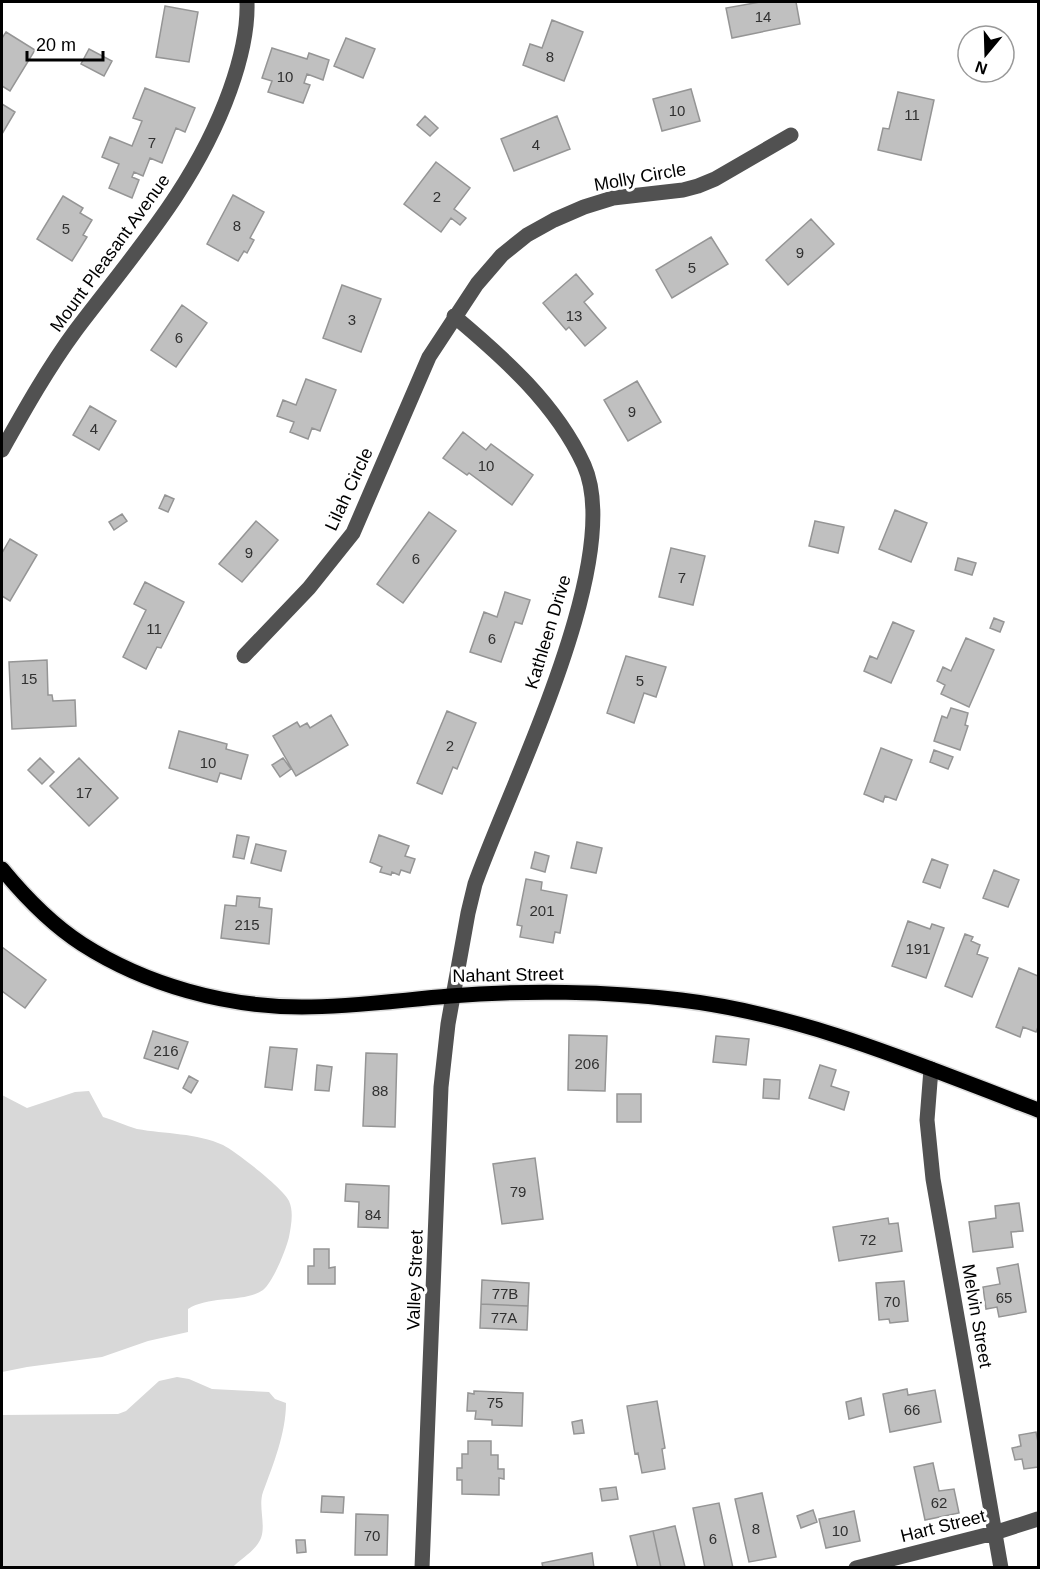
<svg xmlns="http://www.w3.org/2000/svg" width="1040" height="1569" viewBox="0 0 1040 1569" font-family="Arial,sans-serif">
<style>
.green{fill:#d8d8d8}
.building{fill:#c0c0c0;stroke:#959595;stroke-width:1.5}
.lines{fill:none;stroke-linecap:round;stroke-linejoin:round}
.major-casing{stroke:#dbdbdb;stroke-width:18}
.minor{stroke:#515151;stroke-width:15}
.major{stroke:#000;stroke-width:15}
.labels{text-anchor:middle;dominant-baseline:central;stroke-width:6;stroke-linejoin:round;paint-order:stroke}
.number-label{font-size:15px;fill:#303030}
.street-label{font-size:18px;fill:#000;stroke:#fff}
</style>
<rect width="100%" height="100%" fill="#fff"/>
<!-- green -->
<path class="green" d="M 89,1091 L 103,1117 C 114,1120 126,1126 137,1129 C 165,1134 197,1133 223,1145 C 235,1151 284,1189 289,1201 C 294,1212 291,1226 289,1237 C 286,1250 273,1282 263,1290 C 245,1303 210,1295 188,1309 L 188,1332 L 148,1341 L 102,1357 L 27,1367 L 2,1372 L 2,1095 L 27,1108 L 75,1092 Z
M 177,1377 L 189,1379 L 212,1389 L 269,1392 L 275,1399 L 286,1403 C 286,1433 273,1465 263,1492 C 258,1506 266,1524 261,1538 C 255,1552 241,1558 232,1568 L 2,1567 L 2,1415 L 118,1414 L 126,1411 L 159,1381 Z"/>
<!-- building -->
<path class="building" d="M 760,2 L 796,2 L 800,24 L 732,38 L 726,8 Z
M 165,6 L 198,12 L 189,62 L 156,57 Z
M 552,20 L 583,32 L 564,81 L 523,65 L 530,44 L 542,48 Z
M 6,32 L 35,50 L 10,91 L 2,86 L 2,38 Z
M 346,38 L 375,49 L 363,78 L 334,66 Z
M 272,48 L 307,59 L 309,53 L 329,60 L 323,80 L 307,74 L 304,83 L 310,85 L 303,103 L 268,92 L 272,81 L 262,78 Z
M 89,49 L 112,61 L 104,76 L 81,64 Z
M 145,88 L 195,108 L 185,132 L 176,128 L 162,163 L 150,158 L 143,176 L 134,172 L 132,177 L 139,180 L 132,198 L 109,188 L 119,164 L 102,157 L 110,137 L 132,146 L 142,121 L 133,118 Z
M 691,89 L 700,121 L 662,131 L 653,99 Z
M 898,92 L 934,100 L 921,160 L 878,150 L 883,128 L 889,129 Z
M 2,104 L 15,112 L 2,134 Z
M 425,116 L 438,128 L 430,136 L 417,125 Z
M 557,116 L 570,149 L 514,171 L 501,139 Z
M 436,162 L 470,188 L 454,209 L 466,218 L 460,225 L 451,218 L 441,232 L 404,204 Z
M 233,195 L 264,212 L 250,238 L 254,240 L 247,253 L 244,251 L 238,261 L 207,244 Z
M 63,196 L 83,208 L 80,213 L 92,220 L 83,235 L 87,237 L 72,261 L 37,239 Z
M 811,219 L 834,244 L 788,285 L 766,260 Z
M 711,237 L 728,264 L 672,298 L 656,270 Z
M 576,274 L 593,294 L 584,302 L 606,328 L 585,346 L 569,327 L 566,330 L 543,303 Z
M 342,285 L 381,299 L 361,352 L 323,338 Z
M 182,305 L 207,323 L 176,367 L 151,350 Z
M 306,379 L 336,390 L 320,431 L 312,428 L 308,439 L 290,432 L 294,422 L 277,416 L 283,400 L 296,405 Z
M 637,381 L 661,422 L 628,441 L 604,400 Z
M 90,406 L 116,421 L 99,450 L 73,435 Z
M 463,432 L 486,450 L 491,444 L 533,475 L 512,505 L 469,473 L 467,475 L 443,458 Z
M 165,495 L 174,499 L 168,512 L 159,508 Z
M 895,510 L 927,523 L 911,562 L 879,549 Z
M 429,512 L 456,531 L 403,603 L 377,584 Z
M 122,514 L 127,521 L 114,530 L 109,522 Z
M 256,521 L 278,540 L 242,582 L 219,564 Z
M 815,521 L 844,527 L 838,553 L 809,546 Z
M 10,539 L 37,555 L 10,601 L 2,596 L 2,553 Z
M 671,548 L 705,556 L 693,605 L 659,597 Z
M 958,558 L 976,563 L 972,575 L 955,570 Z
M 145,582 L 184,602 L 161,648 L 157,647 L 146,669 L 123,657 L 146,610 L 134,604 Z
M 505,592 L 530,600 L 522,624 L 515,622 L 501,662 L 470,652 L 484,612 L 497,617 Z
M 994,618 L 1004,622 L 1000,632 L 990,628 Z
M 893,622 L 914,631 L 891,683 L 864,671 L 870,656 L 877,659 Z
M 966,638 L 994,650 L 969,707 L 941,694 L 945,685 L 937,681 L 943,667 L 951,671 Z
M 626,656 L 666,667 L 656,697 L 644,693 L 634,723 L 607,713 Z
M 47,660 L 48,695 L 52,695 L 53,701 L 75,700 L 76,726 L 12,729 L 9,662 Z
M 951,708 L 968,713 L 965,725 L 968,726 L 960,750 L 934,741 L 942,716 L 947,718 Z
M 447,711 L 476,723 L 457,769 L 453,767 L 442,794 L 417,783 Z
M 331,715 L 348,745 L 296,776 L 273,736 L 297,722 L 300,727 L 307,723 L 310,728 Z
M 179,731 L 227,744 L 226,749 L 248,755 L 241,779 L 220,773 L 217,782 L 169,768 Z
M 881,748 L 912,760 L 896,800 L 885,796 L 883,802 L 864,794 Z
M 934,750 L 953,757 L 948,769 L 930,762 Z
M 40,758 L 54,772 L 42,784 L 28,770 Z
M 79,758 L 118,798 L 89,826 L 50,786 Z
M 283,758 L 291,769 L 280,777 L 272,765 Z
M 237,835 L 249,837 L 244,859 L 233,857 Z
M 379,835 L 409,846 L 405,856 L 415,859 L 410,873 L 401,870 L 399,875 L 392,872 L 391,875 L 380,872 L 382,867 L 370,862 Z
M 577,842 L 602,848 L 596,873 L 571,868 Z
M 256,844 L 286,851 L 281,871 L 251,863 Z
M 535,852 L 549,856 L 545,872 L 531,868 Z
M 932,859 L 948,865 L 940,888 L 923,882 Z
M 994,870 L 1019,880 L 1008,907 L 983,898 Z
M 526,879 L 542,882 L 541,890 L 567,895 L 560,933 L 555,932 L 553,943 L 520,937 L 522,926 L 517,925 Z
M 237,896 L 260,898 L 259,907 L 272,909 L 269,944 L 221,938 L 225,905 L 236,906 Z
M 908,921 L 930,929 L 932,924 L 944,928 L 926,978 L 892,966 Z
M 965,934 L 973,937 L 971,941 L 980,945 L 977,954 L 988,958 L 972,997 L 945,986 Z
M 2,947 L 46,980 L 25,1008 L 2,991 Z
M 1019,968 L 1038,976 L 1038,1027 L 1036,1032 L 1023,1027 L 1020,1037 L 996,1027 Z
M 153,1031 L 188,1042 L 178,1069 L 144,1058 Z
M 569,1035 L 607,1036 L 605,1091 L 568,1090 Z
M 716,1036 L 749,1039 L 746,1065 L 713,1062 Z
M 270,1047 L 297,1049 L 292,1090 L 265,1087 Z
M 366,1053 L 397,1054 L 395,1127 L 363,1126 Z
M 317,1065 L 332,1067 L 329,1091 L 315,1090 Z
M 820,1065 L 836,1070 L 831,1086 L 849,1092 L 844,1110 L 809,1098 Z
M 189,1076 L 198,1081 L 191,1093 L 183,1088 Z
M 764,1079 L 780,1080 L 779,1099 L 763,1098 Z
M 617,1094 L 641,1094 L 641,1122 L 617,1122 Z
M 535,1158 L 543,1219 L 502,1224 L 493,1164 Z
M 346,1184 L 389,1186 L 388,1228 L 358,1227 L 359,1202 L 345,1201 Z
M 1019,1203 L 1023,1231 L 1011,1232 L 1013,1247 L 973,1252 L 969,1222 L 996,1218 L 995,1206 Z
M 888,1218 L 889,1224 L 898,1223 L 902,1251 L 839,1261 L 833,1227 Z
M 314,1249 L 329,1249 L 329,1268 L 335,1267 L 335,1284 L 308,1284 L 308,1266 L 314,1266 Z
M 1018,1264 L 1026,1312 L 999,1317 L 997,1307 L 986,1309 L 983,1287 L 1000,1284 L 997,1268 Z
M 482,1280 L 529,1283 L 528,1306 L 481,1304 Z
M 904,1281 L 908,1321 L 890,1323 L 889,1319 L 879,1320 L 876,1283 Z
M 481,1304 L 528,1306 L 527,1330 L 480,1328 Z
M 907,1389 L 908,1395 L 935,1390 L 941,1422 L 890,1432 L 883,1394 Z
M 474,1391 L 523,1393 L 522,1426 L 492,1425 L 492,1420 L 475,1419 L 476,1411 L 467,1411 L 468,1393 L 474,1394 Z
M 861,1398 L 864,1415 L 849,1419 L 846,1402 Z
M 657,1401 L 665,1448 L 662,1449 L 665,1469 L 642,1473 L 638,1453 L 635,1454 L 627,1406 Z
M 582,1420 L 584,1433 L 574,1434 L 572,1422 Z
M 1036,1432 L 1038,1442 L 1038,1467 L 1024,1469 L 1022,1459 L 1015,1460 L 1012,1448 L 1021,1446 L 1019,1435 Z
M 468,1441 L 491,1441 L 491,1455 L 498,1455 L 498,1469 L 504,1469 L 504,1479 L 499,1478 L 499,1495 L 462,1494 L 462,1480 L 457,1480 L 457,1468 L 462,1468 L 462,1454 L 468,1454 Z
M 933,1463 L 939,1491 L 954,1489 L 959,1513 L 925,1520 L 914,1467 Z
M 616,1487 L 618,1499 L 602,1501 L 600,1489 Z
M 762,1493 L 776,1557 L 749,1562 L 735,1499 Z
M 322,1496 L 344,1497 L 343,1513 L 321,1512 Z
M 719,1503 L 733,1568 L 705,1568 L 693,1508 Z
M 813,1510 L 817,1522 L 801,1528 L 797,1516 Z
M 854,1511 L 860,1541 L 826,1548 L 819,1519 Z
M 356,1514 L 388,1515 L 387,1555 L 355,1555 Z
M 675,1526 L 685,1567 L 661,1568 L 653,1531 Z
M 653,1531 L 661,1568 L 638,1568 L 630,1536 Z
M 296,1540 L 305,1540 L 306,1552 L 297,1553 Z
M 592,1553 L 594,1568 L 543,1568 L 542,1563 Z"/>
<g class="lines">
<!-- major casing -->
<g class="major-casing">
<path id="major" d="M 2,869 C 25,897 51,924 82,944 C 146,985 226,1007 302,1007 C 352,1007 401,1000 450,996 C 524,990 608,991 681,1000 C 806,1015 922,1066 1038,1110"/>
</g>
<!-- minor -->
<path class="minor" d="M 2,450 C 25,409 48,368 76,330 C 135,252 196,185 230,90 C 240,62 248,32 247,2
M 244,656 L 309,588 L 353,533 L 429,357 L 477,284 L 502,255 L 527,235 L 554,220 L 584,207 L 613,198 L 683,190 L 698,186 L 715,179 L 791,135
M 931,1069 L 927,1120 L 933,1179 L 1001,1568
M 422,1568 L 441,1087 L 448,1024 L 468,913 L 475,884 C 509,787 626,559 584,465 C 556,404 504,358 454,316
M 856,1568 L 994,1533 L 1038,1519"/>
<!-- major -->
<use href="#major" class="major"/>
</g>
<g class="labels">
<!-- number labels -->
<g class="number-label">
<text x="763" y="16">14</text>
<text x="550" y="56">8</text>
<text x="285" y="76">10</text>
<text x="677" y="110">10</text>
<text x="912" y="114">11</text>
<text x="152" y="142">7</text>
<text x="536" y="144">4</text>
<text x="437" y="196">2</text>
<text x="237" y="225">8</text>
<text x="66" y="228">5</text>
<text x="800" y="252">9</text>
<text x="692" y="267">5</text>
<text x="574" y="315">13</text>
<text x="352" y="319">3</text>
<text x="179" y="337">6</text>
<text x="632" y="411">9</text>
<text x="94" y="428">4</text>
<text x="486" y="465">10</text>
<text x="249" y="552">9</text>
<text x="416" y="558">6</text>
<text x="682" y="577">7</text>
<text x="154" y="628">11</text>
<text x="492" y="638">6</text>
<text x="29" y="678">15</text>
<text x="640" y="680">5</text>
<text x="450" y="745">2</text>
<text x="208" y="762">10</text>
<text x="84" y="792">17</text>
<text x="542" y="910">201</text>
<text x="247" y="924">215</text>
<text x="918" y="948">191</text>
<text x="166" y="1050">216</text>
<text x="587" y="1063">206</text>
<text x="380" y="1090">88</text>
<text x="518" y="1191">79</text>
<text x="373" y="1214">84</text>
<text x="868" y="1239">72</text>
<text x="505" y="1293">77B</text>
<text x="1004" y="1297">65</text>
<text x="892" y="1301">70</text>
<text x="504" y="1317">77A</text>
<text x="495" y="1402">75</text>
<text x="912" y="1409">66</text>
<text x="939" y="1502">62</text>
<text x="756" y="1528">8</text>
<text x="840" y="1530">10</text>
<text x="372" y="1535">70</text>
<text x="713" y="1538">6</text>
</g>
<!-- street labels -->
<g class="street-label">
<text transform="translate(640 177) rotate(-10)">Molly Circle</text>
<text transform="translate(110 253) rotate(-54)">Mount Pleasant Avenue</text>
<text transform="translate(349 489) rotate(-65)">Lilah Circle</text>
<text transform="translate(548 632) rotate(-73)">Kathleen Drive</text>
<text transform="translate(508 975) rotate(-1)">Nahant Street</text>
<text transform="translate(415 1280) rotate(-88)">Valley Street</text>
<text transform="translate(977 1316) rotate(80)">Melvin Street</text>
<text transform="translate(943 1526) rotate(-14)">Hart Street</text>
</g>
</g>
<!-- border -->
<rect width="1040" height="1569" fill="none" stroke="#000000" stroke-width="6"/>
<!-- north arrow -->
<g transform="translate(986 54) rotate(199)"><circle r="28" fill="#ffffff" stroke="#999999" stroke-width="1.5"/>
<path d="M0-4.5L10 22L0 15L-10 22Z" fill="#000000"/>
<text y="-9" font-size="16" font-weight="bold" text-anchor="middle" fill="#000000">N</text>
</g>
<!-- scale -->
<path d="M27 51v9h76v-9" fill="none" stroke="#000000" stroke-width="3"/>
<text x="36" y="51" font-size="18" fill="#000000" stroke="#ffffff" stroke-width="4.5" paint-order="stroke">20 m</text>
</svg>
